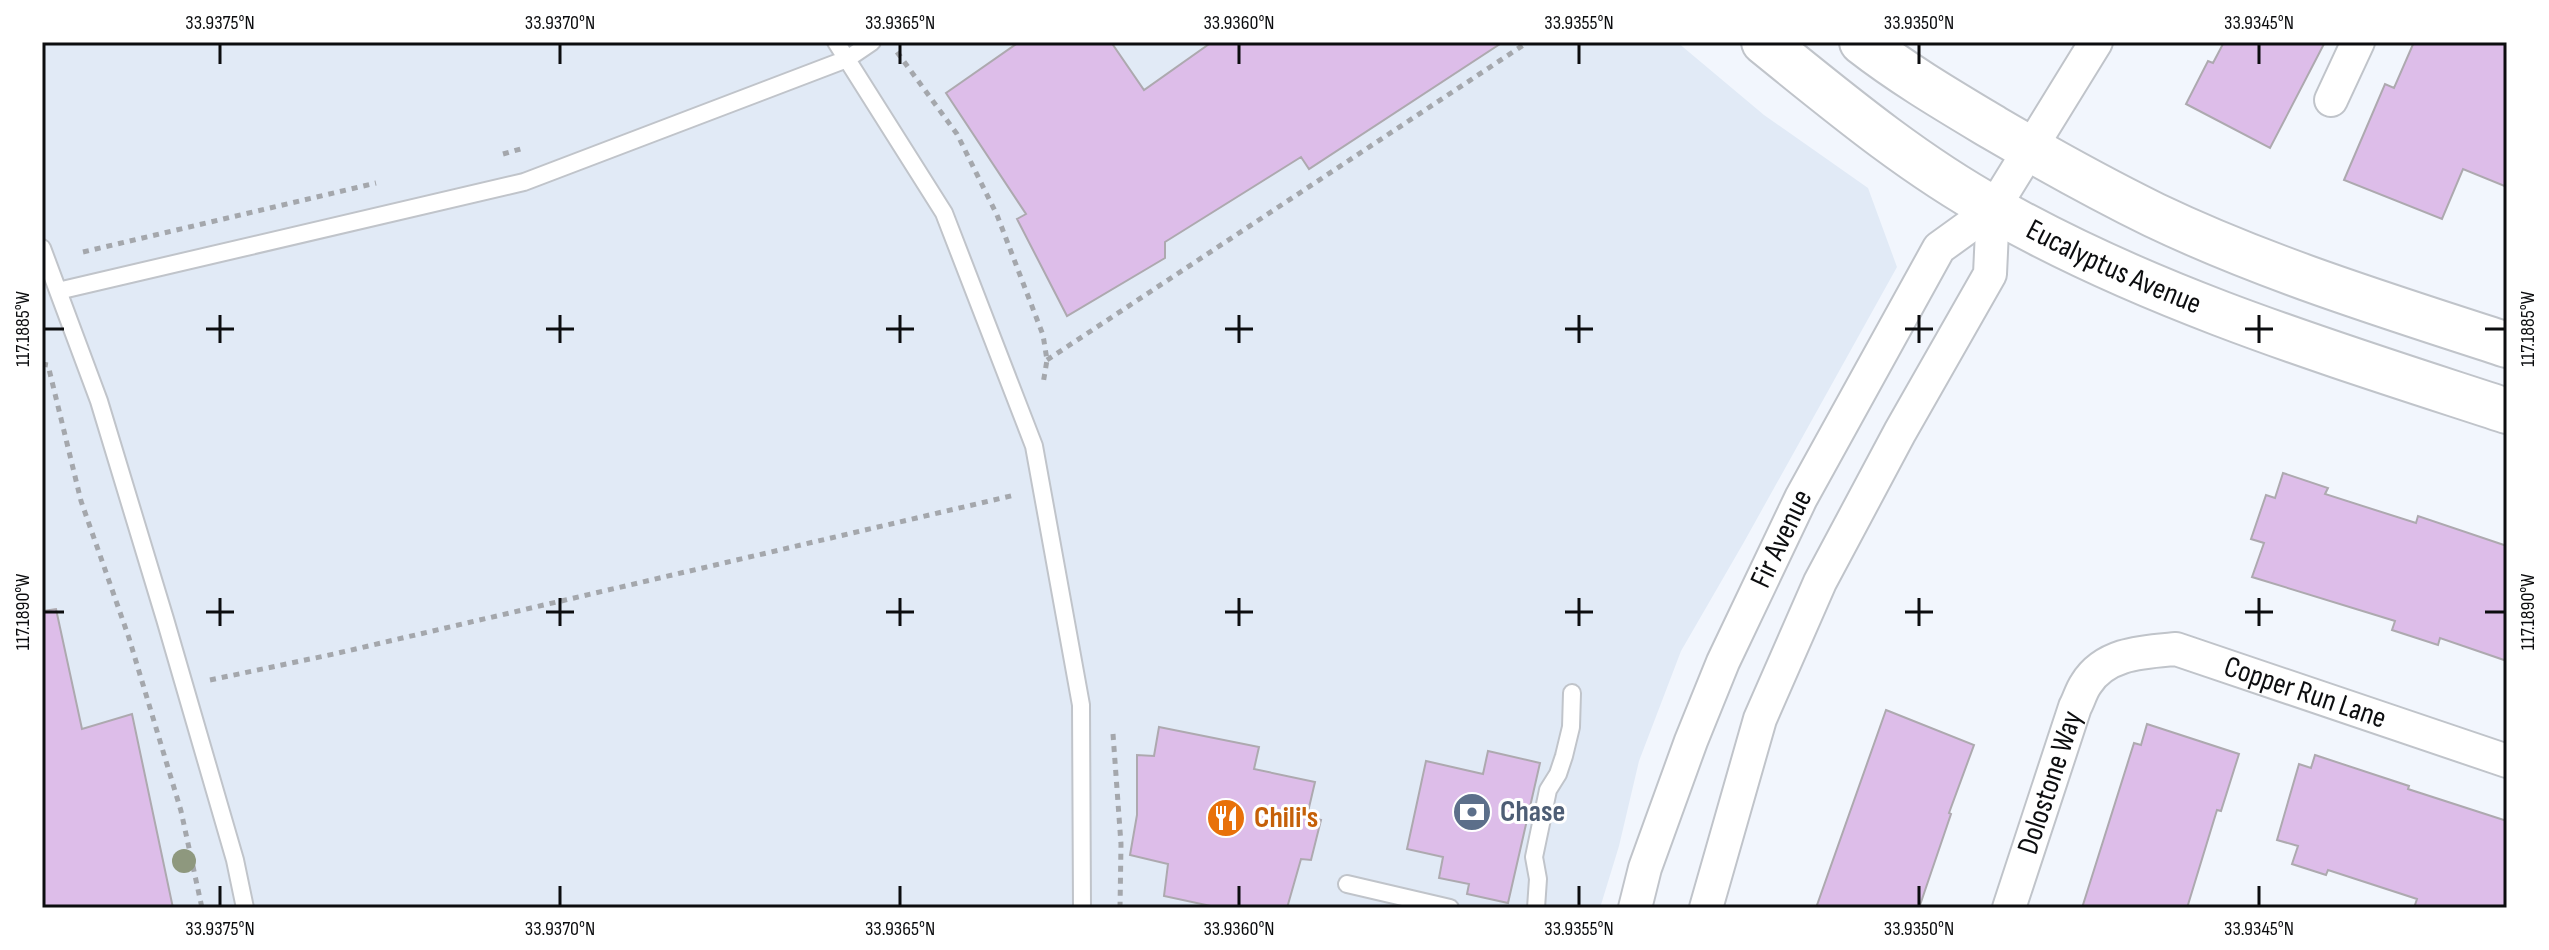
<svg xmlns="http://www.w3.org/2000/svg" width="2549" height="950" viewBox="0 0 2549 950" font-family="'Sofia Sans Condensed',sans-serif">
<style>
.built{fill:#e1eaf6}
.building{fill:#ddbde9;stroke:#ada9af;stroke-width:2}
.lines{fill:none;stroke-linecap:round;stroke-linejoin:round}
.lane-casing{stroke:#c0c4ca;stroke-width:20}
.street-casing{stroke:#c0c4ca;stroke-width:36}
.secondary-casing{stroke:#c0c4ca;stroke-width:48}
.path{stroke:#a4a7ac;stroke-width:5;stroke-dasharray:6 6;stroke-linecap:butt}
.lane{stroke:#fff;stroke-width:16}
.street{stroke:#fff;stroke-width:32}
.secondary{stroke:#fff;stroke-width:44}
.tree{fill:#8e987e}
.ticks{fill:none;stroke:#0c0d0f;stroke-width:3}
.labels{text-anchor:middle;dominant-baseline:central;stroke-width:6;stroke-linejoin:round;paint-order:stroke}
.street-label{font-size:30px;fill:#0c0d0f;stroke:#fff}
.service-label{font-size:30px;font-weight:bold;fill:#4e5e75;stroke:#fff;text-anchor:start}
.food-label{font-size:30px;font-weight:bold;fill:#c56008;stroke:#fff;text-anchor:start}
.neatline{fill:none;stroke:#0c0d0f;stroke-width:3}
.ticks-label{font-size:20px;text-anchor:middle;fill:#0c0d0f}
</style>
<rect width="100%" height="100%" fill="#f2f6fd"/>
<!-- built -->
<path class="built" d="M 42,42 L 1677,42 L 1764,115 L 1868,188 L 1897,267 L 1744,542 L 1681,651 L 1639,761 L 1619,846 L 1600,908 L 42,908 Z"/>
<!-- building -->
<path class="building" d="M 1019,42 L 1111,42 L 1144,90 L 1212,42 L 1503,42 L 1309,169 L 1301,157 L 1165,242 L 1165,258 L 1067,316 L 1017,219 L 1026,214 L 946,93 Z
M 2224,42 L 2325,42 L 2270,148 L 2186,104 L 2208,61 L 2213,63 Z
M 2414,42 L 2507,42 L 2507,187 L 2463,169 L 2442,219 L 2344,180 L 2385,84 L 2394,88 Z
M 2283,473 L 2328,488 L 2325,494 L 2416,523 L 2418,516 L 2507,546 L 2507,661 L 2440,638 L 2438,645 L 2392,630 L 2395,621 L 2252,577 L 2264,543 L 2251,539 L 2266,495 L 2275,498 Z
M 56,609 L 82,729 L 132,714 L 173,908 L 42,908 L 42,611 Z
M 1886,710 L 1974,745 L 1949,813 L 1951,814 L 1919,908 L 1816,908 Z
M 2147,724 L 2239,754 L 2221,811 L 2217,810 L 2187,908 L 2082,908 L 2134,743 L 2141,745 Z
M 1159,727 L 1259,747 L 1254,769 L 1315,782 L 1307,816 L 1321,820 L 1311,860 L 1301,859 L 1287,908 L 1220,908 L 1164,896 L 1168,864 L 1130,855 L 1137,815 L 1137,755 L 1154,756 Z
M 1488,751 L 1540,763 L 1508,903 L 1467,894 L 1469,884 L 1439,878 L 1443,857 L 1407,849 L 1426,761 L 1483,774 Z
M 2315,755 L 2409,786 L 2408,789 L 2507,821 L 2507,908 L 2414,908 L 2417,899 L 2328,870 L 2326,875 L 2292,864 L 2298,846 L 2277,840 L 2299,764 L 2311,768 Z"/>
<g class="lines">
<!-- lane casing -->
<g class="lane-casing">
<path id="lane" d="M 836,42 L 944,213 L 1034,446 L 1081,705 L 1082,908
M 42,248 L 99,401 L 165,619 L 235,860 L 245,908
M 58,291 L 524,182 L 847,59 L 872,42
M 1347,884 L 1450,908
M 1536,908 L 1538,879 L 1534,857 L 1548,790 L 1558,774 L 1564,756 L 1571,727 L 1572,693"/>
</g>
<!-- street casing -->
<g class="street-casing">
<g id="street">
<path d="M 2331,100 L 2358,42"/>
<path id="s1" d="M 1635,908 L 1645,868 L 1691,741 L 1723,662 L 1801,498 L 1939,248 L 1993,209 L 2096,42"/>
<path d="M 1706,908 L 1760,719 L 1820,582 L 1900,432 L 1990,274 L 1993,209"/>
<path id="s2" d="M 2009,908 L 2075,707 C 2079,700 2081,691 2086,684 C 2105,653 2143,652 2176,649 L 2507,761"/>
</g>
</g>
<!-- secondary casing -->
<g class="secondary-casing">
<g id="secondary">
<path id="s3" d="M 1764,42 C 1837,101 1911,163 1994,209 C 2154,300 2333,354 2507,411"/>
<path d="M 1862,42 C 1903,74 1949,101 1994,128 C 2047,159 2099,188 2154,215 C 2267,269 2388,306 2507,345"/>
</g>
</g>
<!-- path -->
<path class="path" d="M 897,52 L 957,134 L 997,215 L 1043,335 L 1047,360 L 1043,384
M 503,154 L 524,148
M 83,252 L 376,183
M 1047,360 L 1528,42
M 42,364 L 48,365 L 81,501 L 129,638 L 181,811 L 202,908
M 210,680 L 334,654 L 1015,495
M 1113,734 L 1121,844 L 1120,908"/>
<!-- lane -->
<use href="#lane" class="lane"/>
<!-- street -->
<use href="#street" class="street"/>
<!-- secondary -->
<use href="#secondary" class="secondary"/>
</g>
<!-- trees -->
<circle class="tree" cx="184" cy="861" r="12"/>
<!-- ticks -->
<path class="ticks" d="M 220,44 L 220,64M 560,44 L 560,64M 900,44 L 900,64M 1239,44 L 1239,64M 1579,44 L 1579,64M 1919,44 L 1919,64M 2259,44 L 2259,64M 220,315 L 220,343M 560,315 L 560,343M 900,315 L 900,343M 1239,315 L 1239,343M 1579,315 L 1579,343M 1919,315 L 1919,343M 2259,315 L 2259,343M 44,329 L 64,329M 206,329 L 234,329M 546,329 L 574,329M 886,329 L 914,329M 1225,329 L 1253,329M 1565,329 L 1593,329M 1905,329 L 1933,329M 2245,329 L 2273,329M 2485,329 L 2505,329M 220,598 L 220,626M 560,598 L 560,626M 900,598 L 900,626M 1239,598 L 1239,626M 1579,598 L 1579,626M 1919,598 L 1919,626M 2259,598 L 2259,626M 44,612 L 64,612M 206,612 L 234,612M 546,612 L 574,612M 886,612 L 914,612M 1225,612 L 1253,612M 1565,612 L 1593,612M 1905,612 L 1933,612M 2245,612 L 2273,612M 2485,612 L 2505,612M 220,886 L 220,906M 560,886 L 560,906M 900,886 L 900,906M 1239,886 L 1239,906M 1579,886 L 1579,906M 1919,886 L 1919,906M 2259,886 L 2259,906"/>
<!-- icons -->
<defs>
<g id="bank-disc" transform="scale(2)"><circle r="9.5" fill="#5c6f8a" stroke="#fff"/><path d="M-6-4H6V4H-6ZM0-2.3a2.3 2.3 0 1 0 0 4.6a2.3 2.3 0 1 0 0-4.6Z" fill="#fff"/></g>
<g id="restaurant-disc" transform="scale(2)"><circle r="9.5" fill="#e8710a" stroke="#fff"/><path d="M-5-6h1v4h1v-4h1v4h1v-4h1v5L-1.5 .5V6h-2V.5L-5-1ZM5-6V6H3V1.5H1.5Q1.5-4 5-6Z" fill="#fff"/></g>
</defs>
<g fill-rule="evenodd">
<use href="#bank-disc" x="1472" y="812"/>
<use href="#restaurant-disc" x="1226" y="818"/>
</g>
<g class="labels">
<!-- street labels -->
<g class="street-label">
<text stroke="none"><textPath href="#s3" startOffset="418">Eucalyptus Avenue</textPath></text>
<text stroke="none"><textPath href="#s1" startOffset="398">Fir Avenue</textPath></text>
<text stroke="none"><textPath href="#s2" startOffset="474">Copper Run Lane</textPath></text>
<text stroke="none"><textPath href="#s2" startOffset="132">Dolostone Way</textPath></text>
</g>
<!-- service labels -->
<g class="service-label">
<text x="1500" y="812">Chase</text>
</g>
<!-- food labels -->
<g class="food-label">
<text x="1254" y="818">Chili's</text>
</g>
</g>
<!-- border -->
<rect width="2549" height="950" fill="none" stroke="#ffffff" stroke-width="88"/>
<rect x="44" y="44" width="2461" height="862" class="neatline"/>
<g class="ticks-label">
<text x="220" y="29">33.9375°N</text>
<text x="560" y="29">33.9370°N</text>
<text x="900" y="29">33.9365°N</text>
<text x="1239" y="29">33.9360°N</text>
<text x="1579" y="29">33.9355°N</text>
<text x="1919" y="29">33.9350°N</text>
<text x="2259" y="29">33.9345°N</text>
<text transform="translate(2527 329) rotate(-90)" y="7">117.1885°W</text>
<text transform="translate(22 329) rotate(-90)" y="7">117.1885°W</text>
<text transform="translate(2527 612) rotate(-90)" y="7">117.1890°W</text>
<text transform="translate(22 612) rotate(-90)" y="7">117.1890°W</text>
<text x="220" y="935">33.9375°N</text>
<text x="560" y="935">33.9370°N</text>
<text x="900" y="935">33.9365°N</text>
<text x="1239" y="935">33.9360°N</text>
<text x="1579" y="935">33.9355°N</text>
<text x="1919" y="935">33.9350°N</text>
<text x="2259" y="935">33.9345°N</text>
</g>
</svg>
